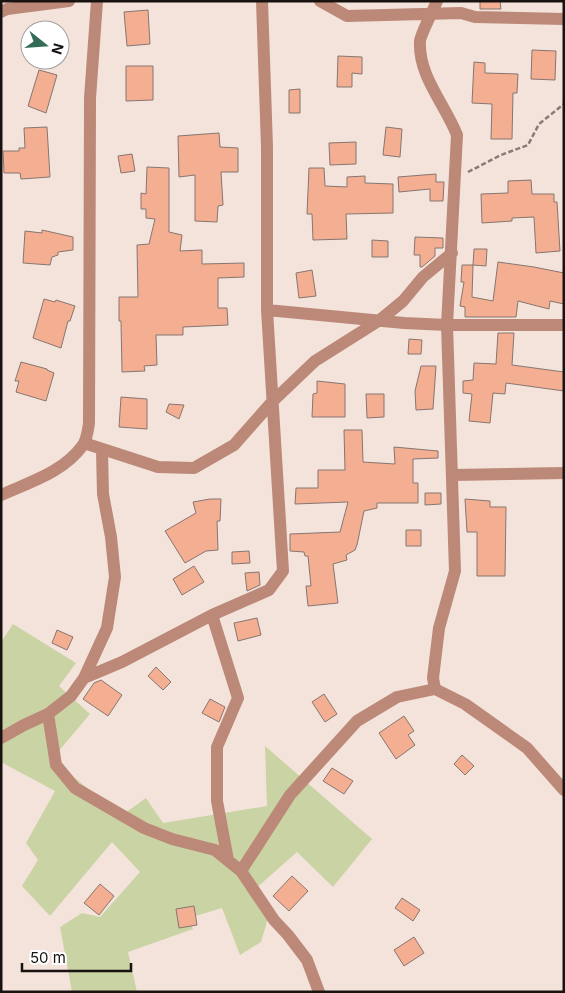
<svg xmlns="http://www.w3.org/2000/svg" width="565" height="993" viewBox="0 0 565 993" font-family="Inter,sans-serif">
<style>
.green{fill:#cad3a4}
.building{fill:#f4ae91;stroke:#867670}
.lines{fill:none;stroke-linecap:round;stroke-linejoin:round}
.path{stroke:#867b75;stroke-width:2.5;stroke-dasharray:5 2.5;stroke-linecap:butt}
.street{stroke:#bc8877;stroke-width:12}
</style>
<rect width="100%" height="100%" fill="#f4e3db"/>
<!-- green -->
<path class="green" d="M 13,624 L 76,663 L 59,686 L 90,714 L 52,759 L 121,816 L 146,798 L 163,823 L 267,806 L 265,746 L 372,839 L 333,887 L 297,852 L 254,890 L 271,908 L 261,942 L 240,955 L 222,908 L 189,918 L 193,929 L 128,952 L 137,992 L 72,992 L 60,927 L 82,913 L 100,917 L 140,872 L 112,842 L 50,916 L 22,886 L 38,860 L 26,843 L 55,791 L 1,762 L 1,642 Z"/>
<!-- building -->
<path class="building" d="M 480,1 L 500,1 L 501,9 L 480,9 Z
M 148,10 L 150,44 L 127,46 L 124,12 Z
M 532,50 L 556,51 L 555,80 L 531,79 Z
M 338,56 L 362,57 L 362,74 L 352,73 L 352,87 L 337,87 Z
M 474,62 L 485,63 L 485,73 L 518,74 L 517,93 L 513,93 L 512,139 L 491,139 L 492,104 L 472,103 Z
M 126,66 L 153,66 L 153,100 L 126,101 Z
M 39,70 L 57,75 L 46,113 L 28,106 Z
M 300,89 L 300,113 L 289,113 L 289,90 Z
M 47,127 L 50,177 L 21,179 L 20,173 L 4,173 L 3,151 L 19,151 L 19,148 L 25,148 L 24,128 Z
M 386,127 L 402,129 L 400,157 L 383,155 Z
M 219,133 L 220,147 L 238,148 L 238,172 L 221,172 L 223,205 L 218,206 L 217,222 L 195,221 L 195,175 L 179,177 L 178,136 Z
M 356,142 L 356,164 L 330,165 L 329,143 Z
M 132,154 L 135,171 L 121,173 L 118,156 Z
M 147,167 L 169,168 L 169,232 L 182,235 L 180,251 L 202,250 L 202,264 L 244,263 L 244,277 L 218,278 L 218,308 L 227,308 L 228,325 L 183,327 L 183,335 L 156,335 L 157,365 L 144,366 L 145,371 L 122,372 L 121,321 L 119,321 L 119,297 L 138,297 L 137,245 L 149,244 L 155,219 L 146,218 L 146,209 L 141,209 L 141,193 L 146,194 Z
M 309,168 L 324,168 L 325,186 L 347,187 L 347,177 L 365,176 L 365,183 L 393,184 L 393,213 L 346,214 L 347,239 L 313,240 L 312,214 L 307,214 Z
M 436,174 L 436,182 L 444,182 L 443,201 L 430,201 L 430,189 L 399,192 L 398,177 Z
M 531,180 L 532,194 L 554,194 L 554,202 L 557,202 L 560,251 L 536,253 L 534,217 L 512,218 L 512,221 L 482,223 L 481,194 L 508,193 L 508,181 Z
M 42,230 L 73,237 L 73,250 L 58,252 L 58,255 L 52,257 L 50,265 L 23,263 L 25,231 L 42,233 Z
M 415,237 L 443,238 L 443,248 L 435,248 L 435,256 L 422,267 L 420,267 L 420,255 L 414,255 Z
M 372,240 L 388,241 L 388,257 L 372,257 Z
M 474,249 L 487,249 L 486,266 L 473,265 Z
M 498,262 L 534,267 L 564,273 L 564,304 L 550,301 L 549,309 L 518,301 L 516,317 L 465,317 L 465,307 L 460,306 L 464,282 L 461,282 L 462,265 L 473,265 L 472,297 L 493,301 Z
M 312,270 L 316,296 L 299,298 L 296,273 Z
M 44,299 L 55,302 L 56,300 L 75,306 L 70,321 L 68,321 L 61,348 L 33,338 Z
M 498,333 L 514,333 L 512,365 L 564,372 L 564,391 L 506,383 L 505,394 L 493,393 L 490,423 L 469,421 L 472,394 L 463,393 L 463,381 L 473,380 L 474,363 L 496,364 Z
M 409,339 L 422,340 L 421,354 L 408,354 Z
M 21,362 L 47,369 L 47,370 L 54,373 L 46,401 L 16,392 L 19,381 L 15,381 Z
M 421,366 L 436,366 L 433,409 L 416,410 L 415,391 Z
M 317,381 L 345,384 L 345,417 L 312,417 L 313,394 L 317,393 Z
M 366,394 L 384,394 L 384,417 L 367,418 Z
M 121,397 L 147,399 L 147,429 L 119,427 Z
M 169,404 L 184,405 L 179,419 L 166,412 Z
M 344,430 L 362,430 L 363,462 L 395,464 L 394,447 L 438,451 L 438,458 L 413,459 L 413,483 L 418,483 L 418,503 L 377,503 L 377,508 L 364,511 L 357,545 L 355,550 L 346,555 L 347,560 L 333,564 L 338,603 L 308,606 L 306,586 L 311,586 L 308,556 L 305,556 L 304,552 L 290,551 L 290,534 L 340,532 L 348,502 L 295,504 L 296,488 L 318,488 L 318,470 L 345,470 Z
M 425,493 L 441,493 L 441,504 L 425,505 Z
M 210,499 L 221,499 L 220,521 L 217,521 L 218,550 L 206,551 L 185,563 L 165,531 L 196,513 L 193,502 Z
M 465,499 L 490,501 L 490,507 L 506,507 L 505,576 L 477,576 L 477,532 L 467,532 Z
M 406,530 L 421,530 L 421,546 L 406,546 Z
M 249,551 L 250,563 L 232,564 L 232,552 Z
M 194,566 L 204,582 L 182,595 L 173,579 Z
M 259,572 L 260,585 L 247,591 L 245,573 Z
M 257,618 L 261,635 L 238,641 L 234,623 Z
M 57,630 L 73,637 L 67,650 L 52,643 Z
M 156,667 L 171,682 L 163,690 L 148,676 Z
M 101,680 L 122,695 L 108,716 L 83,699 L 94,683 Z
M 324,694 L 337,714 L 325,722 L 312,702 Z
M 210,699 L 225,707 L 219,722 L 202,713 Z
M 404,716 L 414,731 L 408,735 L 415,745 L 396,759 L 379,733 Z
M 462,755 L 474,766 L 465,775 L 454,764 Z
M 332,768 L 353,781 L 344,794 L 323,781 Z
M 292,876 L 308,891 L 289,911 L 273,896 Z
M 100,884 L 114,896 L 99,915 L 84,903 Z
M 402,898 L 420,910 L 413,921 L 395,908 Z
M 194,906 L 197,925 L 179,928 L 176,909 Z
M 414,937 L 424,953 L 404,966 L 394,950 Z"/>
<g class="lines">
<!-- path -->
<path class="path" d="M 468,172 L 501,155 L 528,145 L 539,124 L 564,104"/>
<!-- street -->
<path class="street" d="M 320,1 L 347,16 L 461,13 L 475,17 L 564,19
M 1,12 L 7,9 L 69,1
M 267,310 L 404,323 L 447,325 L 564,325
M 84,443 L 158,467 L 194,468 L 234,445 L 272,402 L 315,361 L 380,320 L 403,301 L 423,277 L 452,253
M 452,475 L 564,473
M 1,495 C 30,482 64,472 83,445 C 87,439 88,430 89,423 L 90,98 L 97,1
M 212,615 L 238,698 L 217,747 L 217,801 L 228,860
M 84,678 L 122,662 L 212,615 L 269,590 L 283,571 L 267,310 L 267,147 L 262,1
M 435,689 L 433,678 L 439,628 L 455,571 L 447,325 L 457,135 C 445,104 418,76 420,41 C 421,33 433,11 437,1
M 48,714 L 56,765 L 75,788 L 144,828 L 172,839 L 215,850 L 241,871 L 274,920 L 288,935 L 307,960 L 319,992
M 1,738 L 24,725 L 48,714 L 71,696 L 84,678 L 107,628 L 115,577 L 111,537 L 103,494 L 102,450
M 241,871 L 290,795 L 357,721 L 397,697 L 435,689 L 465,704 L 527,748 L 564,790"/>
</g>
<!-- border -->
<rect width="565" height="993" fill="none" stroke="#181310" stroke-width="5"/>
<!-- north arrow -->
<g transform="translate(45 45) rotate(107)"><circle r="24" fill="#ffffff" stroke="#a3a19f"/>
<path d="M0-4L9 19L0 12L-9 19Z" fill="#336c54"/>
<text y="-8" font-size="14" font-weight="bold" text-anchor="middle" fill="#181310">N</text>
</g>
<!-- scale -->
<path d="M22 963v8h109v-8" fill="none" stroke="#181310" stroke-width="2.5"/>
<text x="30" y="963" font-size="15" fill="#181310" stroke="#ffffff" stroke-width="4" paint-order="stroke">50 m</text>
</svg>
